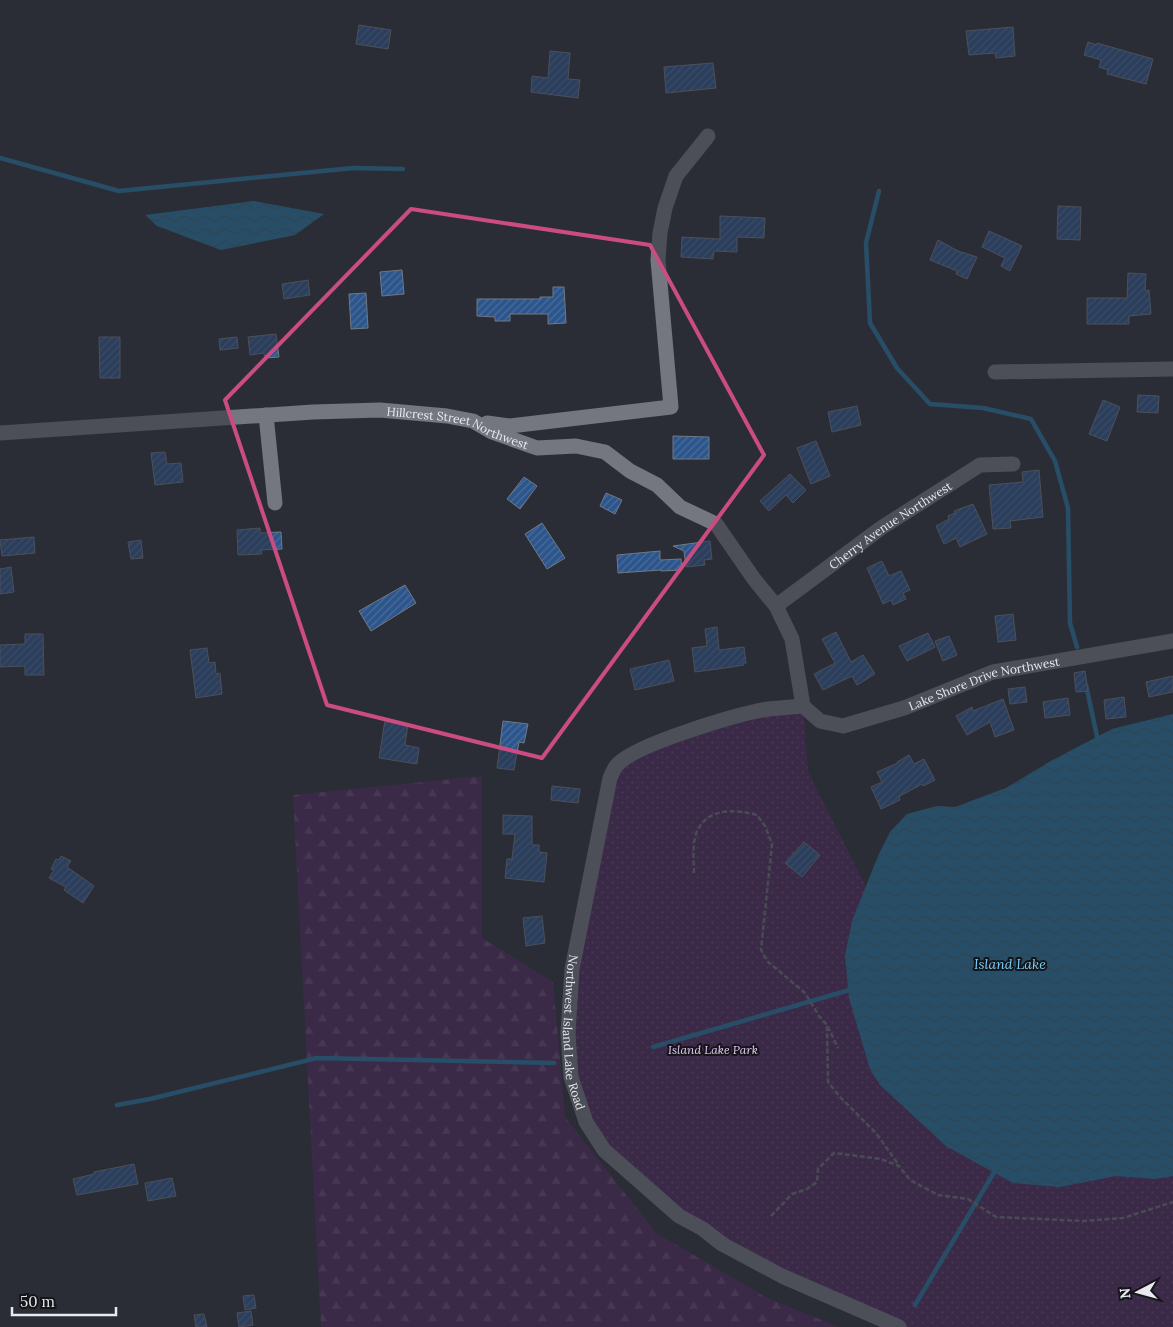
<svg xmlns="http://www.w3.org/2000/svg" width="1173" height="1327" viewBox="0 0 1173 1327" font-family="Lora,serif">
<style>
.forest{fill:url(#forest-firs)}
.park{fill:url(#park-dots)}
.water{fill:url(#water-waves)}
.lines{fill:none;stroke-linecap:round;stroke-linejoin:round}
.stream{stroke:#2377a0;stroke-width:4.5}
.building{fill:url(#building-hatch);stroke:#727983}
.path{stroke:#6e7078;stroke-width:2.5;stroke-dasharray:5 2.5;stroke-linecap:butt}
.minor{stroke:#747680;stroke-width:15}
.marked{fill:none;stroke:#cb4c80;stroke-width:4;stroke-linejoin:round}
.labels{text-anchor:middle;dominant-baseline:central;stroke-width:4;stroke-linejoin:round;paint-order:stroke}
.street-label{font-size:12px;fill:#e7e9ef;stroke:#141519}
.park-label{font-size:12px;font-style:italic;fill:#e8c4f6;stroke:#141519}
.water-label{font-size:14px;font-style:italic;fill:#79cbfa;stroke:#141519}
</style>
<defs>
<pattern id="forest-firs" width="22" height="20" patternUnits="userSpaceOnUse" patternTransform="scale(1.25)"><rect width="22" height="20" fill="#4e275c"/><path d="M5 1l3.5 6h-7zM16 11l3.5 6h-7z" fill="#684674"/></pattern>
<pattern id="park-dots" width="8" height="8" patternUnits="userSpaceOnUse" patternTransform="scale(1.25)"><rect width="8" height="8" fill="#4e275c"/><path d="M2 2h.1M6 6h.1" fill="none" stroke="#684674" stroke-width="1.8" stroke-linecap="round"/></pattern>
<pattern id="water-waves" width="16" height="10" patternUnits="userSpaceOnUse" patternTransform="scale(1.25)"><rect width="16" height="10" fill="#2377a0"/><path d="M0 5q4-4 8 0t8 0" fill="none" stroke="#326178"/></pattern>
<pattern id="building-hatch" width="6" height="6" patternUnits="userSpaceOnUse" patternTransform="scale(1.25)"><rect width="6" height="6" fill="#2b558b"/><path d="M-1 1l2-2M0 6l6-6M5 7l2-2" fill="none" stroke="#4a6d9c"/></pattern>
</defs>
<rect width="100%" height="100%" fill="#2b2d36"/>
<!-- forest -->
<path class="forest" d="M 482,776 L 482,938 L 553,982 L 565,1117 L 656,1233 L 767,1298 L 839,1327 L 321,1327 L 293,795 Z"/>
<!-- park -->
<path class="park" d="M 803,706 L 808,772 L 866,887 L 852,921 L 849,998 L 880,1085 L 946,1146 L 994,1172 L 1060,1187 L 1116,1176 L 1155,1179 L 1173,1176 L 1173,1327 L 899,1327 L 679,1216 L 586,1122 L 568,1033 L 610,778 L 635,752 Z"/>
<!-- water -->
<path class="water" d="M 254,201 L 324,214 L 295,235 L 221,250 L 157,226 L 145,215 Z
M 1173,714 L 1173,1176 L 1155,1179 L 1116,1176 L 1060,1187 L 1013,1183 L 980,1165 L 946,1146 L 880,1085 L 870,1069 L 849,998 L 845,956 L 852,921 L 878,856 L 890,832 L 907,814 L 937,806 L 955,807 L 1006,788 L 1049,762 L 1112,729 Z"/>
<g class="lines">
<!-- stream -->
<path class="stream" d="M 0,158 L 119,191 L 353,168 L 403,169
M 879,191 L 866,243 L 870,323 L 897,368 L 930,404 L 983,408 L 1031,419 L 1055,461 L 1068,508 L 1070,623 L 1077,647
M 1086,685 L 1098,741
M 653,1047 L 853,989
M 117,1105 L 150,1099 L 317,1058 L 554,1063
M 915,1305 L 996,1169"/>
</g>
<!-- building -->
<path class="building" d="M 359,25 L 391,30 L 388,49 L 356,44 Z
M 1013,27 L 1015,56 L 996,58 L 995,53 L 969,55 L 966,31 Z
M 1088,42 L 1097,45 L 1097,43 L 1153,59 L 1146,84 L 1107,74 L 1108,70 L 1099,67 L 1101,60 L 1084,55 Z
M 550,51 L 570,53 L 568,79 L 580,80 L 578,98 L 531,92 L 532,76 L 548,78 Z
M 713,63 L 716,88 L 666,93 L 664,67 Z
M 1058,206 L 1081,207 L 1080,240 L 1057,239 Z
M 720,216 L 765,218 L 764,238 L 737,237 L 737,252 L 714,251 L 713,259 L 681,257 L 682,237 L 720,239 Z
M 989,231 L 1022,246 L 1010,271 L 1001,266 L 1005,258 L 982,247 Z
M 938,240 L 958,251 L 977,257 L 967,279 L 956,274 L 957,271 L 930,260 Z
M 402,270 L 404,294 L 382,296 L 380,272 Z
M 1128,273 L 1146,274 L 1145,291 L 1149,290 L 1151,314 L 1129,316 L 1129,324 L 1087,324 L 1087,298 L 1127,298 Z
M 308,280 L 310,295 L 284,299 L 282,284 Z
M 553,287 L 564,287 L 566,323 L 548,324 L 548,314 L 510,314 L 510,321 L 495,321 L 495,317 L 477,316 L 477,299 L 540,299 L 540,297 L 553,297 Z
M 366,293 L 368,328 L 351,329 L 349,294 Z
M 276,334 L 279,357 L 265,358 L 264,353 L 250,355 L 248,337 Z
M 99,337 L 120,337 L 120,378 L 100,378 Z
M 237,337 L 238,348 L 220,350 L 219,339 Z
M 1138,395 L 1159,396 L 1158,413 L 1137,412 Z
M 1103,400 L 1120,407 L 1107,441 L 1089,434 Z
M 857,406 L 861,425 L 832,432 L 828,412 Z
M 673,436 L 709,437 L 709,459 L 673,459 Z
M 816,441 L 830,476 L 811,484 L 797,448 Z
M 165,452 L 167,464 L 181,463 L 183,482 L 155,485 L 151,453 Z
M 1039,470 L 1043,517 L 1010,521 L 1011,528 L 993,529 L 989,485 L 1023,482 L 1022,472 Z
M 790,474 L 806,490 L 793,503 L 786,495 L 769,511 L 760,501 Z
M 524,477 L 537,486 L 520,509 L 507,499 Z
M 606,493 L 622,500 L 615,514 L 600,506 Z
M 973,504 L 987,534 L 960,547 L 956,538 L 944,544 L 936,526 L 949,519 L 948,516 L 955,513 L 954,511 Z
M 542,523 L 565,558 L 547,569 L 525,534 Z
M 260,528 L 260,533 L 281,532 L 282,549 L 261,550 L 262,554 L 238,555 L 237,530 Z
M 34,537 L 35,553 L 2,556 L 0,540 Z
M 141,540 L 143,558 L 131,559 L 128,542 Z
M 710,541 L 712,559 L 704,560 L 705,565 L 686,567 L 684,551 L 673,546 Z
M 660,551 L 660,560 L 681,559 L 682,570 L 661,571 L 661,570 L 618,573 L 617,555 Z
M 882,561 L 889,576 L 901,571 L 910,590 L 903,593 L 906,599 L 893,605 L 891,600 L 883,604 L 867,568 Z
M 11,567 L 14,592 L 0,594 L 0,569 Z
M 405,585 L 416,603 L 371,631 L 359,611 Z
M 1013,614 L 1016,640 L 998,642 L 995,616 Z
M 717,627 L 719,650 L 744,647 L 746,663 L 743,663 L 744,665 L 732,667 L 695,672 L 692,648 L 707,646 L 705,629 Z
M 836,632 L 851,662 L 863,655 L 875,674 L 857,685 L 852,676 L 823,690 L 814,674 L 835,663 L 822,639 Z
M 928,633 L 935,647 L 907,661 L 899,646 Z
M 25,634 L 43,634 L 44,675 L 25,675 L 25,666 L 0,667 L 0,645 L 25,644 Z
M 949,636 L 957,655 L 943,661 L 935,641 Z
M 207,648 L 209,663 L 215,662 L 216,674 L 220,673 L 222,694 L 196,698 L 190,650 Z
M 669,660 L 674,681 L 635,690 L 630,669 Z
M 1085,671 L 1088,691 L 1076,692 L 1074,673 Z
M 1173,676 L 1173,692 L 1149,697 L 1146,682 Z
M 1025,687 L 1027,702 L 1010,704 L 1008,689 Z
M 1124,697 L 1126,717 L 1106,719 L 1104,700 Z
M 1068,698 L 1070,715 L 1045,718 L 1043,702 Z
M 1003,699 L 1014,730 L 995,737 L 990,722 L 967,735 L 956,716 L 972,707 L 973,711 Z
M 385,720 L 408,724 L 405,745 L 419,748 L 417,764 L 379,758 Z
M 503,721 L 528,724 L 524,743 L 519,742 L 514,770 L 497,768 Z
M 909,755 L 914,764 L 924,759 L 935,780 L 923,786 L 922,784 L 900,796 L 899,797 L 900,800 L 881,809 L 871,787 L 882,782 L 877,772 L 898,763 L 897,762 Z
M 552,786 L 580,789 L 578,803 L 551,800 Z
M 503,815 L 532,816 L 532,845 L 539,845 L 539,852 L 547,853 L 544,882 L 505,878 L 507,859 L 512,859 L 515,834 L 503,834 Z
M 804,842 L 820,855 L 802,877 L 785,863 Z
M 61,856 L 71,861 L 67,867 L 94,886 L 83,903 L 64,890 L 66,887 L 49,878 L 54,870 L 51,869 L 56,859 L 59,860 Z
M 542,916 L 545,943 L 526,946 L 523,918 Z
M 134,1164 L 138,1184 L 77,1195 L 73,1179 L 94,1174 L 94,1172 Z
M 172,1178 L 176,1196 L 148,1201 L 145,1183 Z
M 254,1295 L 256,1308 L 245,1310 L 243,1296 Z
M 251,1311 L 253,1325 L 239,1327 L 237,1313 Z
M 204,1314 L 207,1327 L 196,1327 L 194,1315 Z"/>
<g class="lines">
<!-- path -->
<path class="path" d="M 694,873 C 694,860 692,846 696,834 C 706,807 735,809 757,815 L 765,826 L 772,844 L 761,950 L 767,961 L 805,993 L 819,1016 L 827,1025 L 838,1048
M 827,1026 L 828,1082 L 840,1097 L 876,1133 L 898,1164
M 771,1216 L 792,1194 L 807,1189 L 817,1182 L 818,1169 L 834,1153 L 881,1159 L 899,1166 L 910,1180 L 938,1195 L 968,1199 L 996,1217 L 1084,1221 L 1123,1218 L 1173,1202"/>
<!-- minor -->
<g class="minor">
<path d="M 995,372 L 1173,369"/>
<path d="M 266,415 L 275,503"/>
<path d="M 487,423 L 510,426 L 671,407 L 658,260 L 660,233 L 665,208 L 676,176 L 708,136"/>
<path id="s1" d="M 0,433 L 313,412 L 380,410 L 447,416 L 473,421 L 492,432 L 537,448 L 576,446 L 605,452 L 630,471 L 657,485 L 680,507 L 716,524 L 754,579 L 776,606 L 792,639 L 803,706"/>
<path id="s2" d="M 776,606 L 881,528 L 980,465 L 1013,464"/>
<path id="s3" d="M 803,706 C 791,707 779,708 768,709 C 739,714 635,744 617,765 C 614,768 612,774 610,778 L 572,969 L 568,1033 L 571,1077 L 586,1122 L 604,1150 L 679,1216 L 703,1229 L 722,1244 L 782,1276 L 899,1327"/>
<path id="s4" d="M 803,706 L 820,721 L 843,726 L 904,708 L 993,672 L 1173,641"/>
</g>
</g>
<!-- marked area -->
<path d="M0 0H1173V1327H0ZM 411,209 L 650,245 L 764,455 L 542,758 L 327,705 L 225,400 Z" fill="#2b2d36" fill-opacity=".55" fill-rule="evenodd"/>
<path class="marked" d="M 411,209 L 650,245 L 764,455 L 542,758 L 327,705 L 225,400 Z"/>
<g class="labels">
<!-- street labels -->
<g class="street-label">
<text stroke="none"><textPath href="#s1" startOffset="461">Hillcrest Street Northwest</textPath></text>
<text stroke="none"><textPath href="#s2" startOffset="140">Cherry Avenue Northwest</textPath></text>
<text stroke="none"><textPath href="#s4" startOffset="194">Lake Shore Drive Northwest</textPath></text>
<text stroke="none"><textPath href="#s3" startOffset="471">Northwest Island Lake Road</textPath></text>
</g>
<!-- park labels -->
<g class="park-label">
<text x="713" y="1049">Island Lake Park</text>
</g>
<!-- water labels -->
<g class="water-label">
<text x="1010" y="964">Island Lake</text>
</g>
</g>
<!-- north arrow -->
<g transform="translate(1138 1292) rotate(264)" stroke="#141519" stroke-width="4" paint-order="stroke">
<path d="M0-4L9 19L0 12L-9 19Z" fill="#e7e9ef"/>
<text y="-8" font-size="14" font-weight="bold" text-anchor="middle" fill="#e7e9ef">N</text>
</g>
<!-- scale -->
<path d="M12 1307v8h104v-8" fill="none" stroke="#e7e9ef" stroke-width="2.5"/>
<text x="20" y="1307" font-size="15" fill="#e7e9ef" stroke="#141519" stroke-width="4" paint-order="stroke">50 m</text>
</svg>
